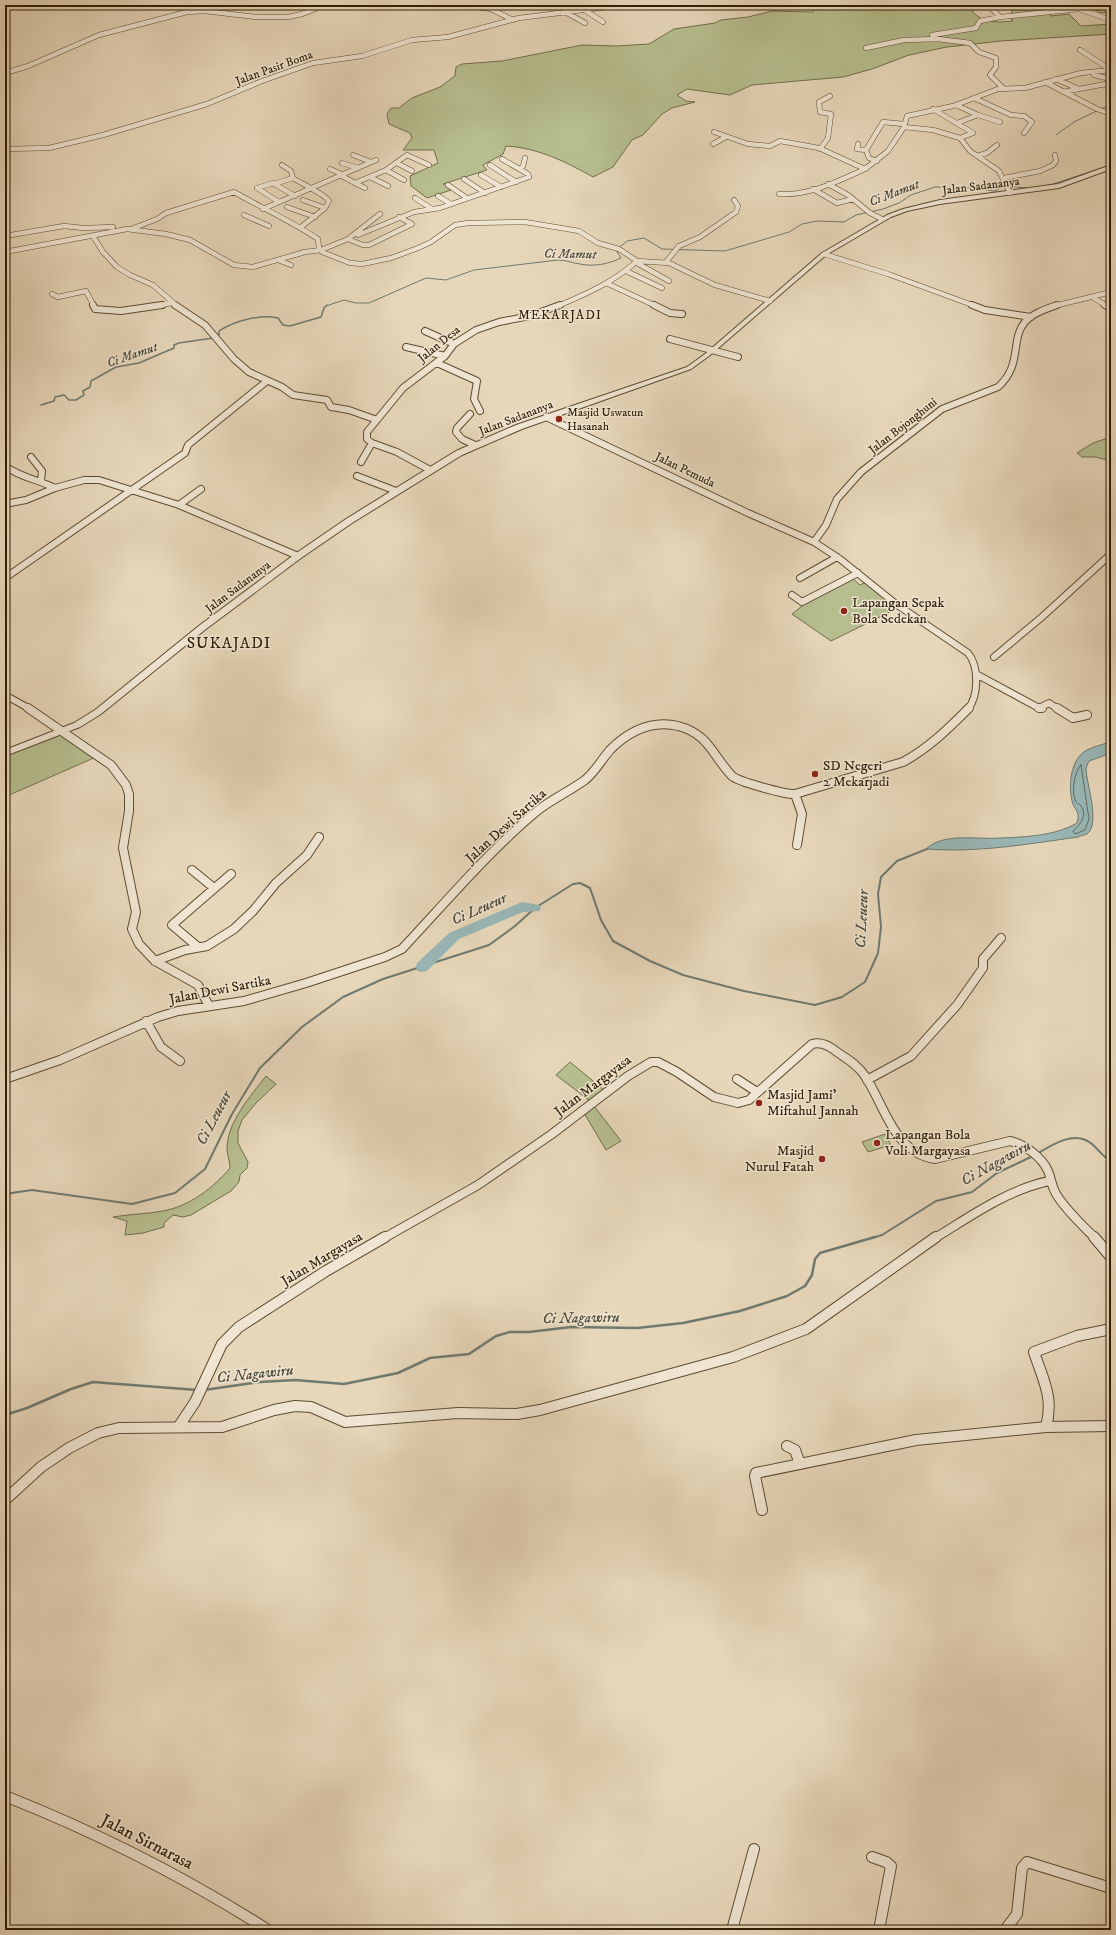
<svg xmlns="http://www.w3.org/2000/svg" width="1116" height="1935" viewBox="0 0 1116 1935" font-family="'IM FELL DW Pica',serif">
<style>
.green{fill:#b6be8f;stroke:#726e4a}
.water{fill:#99b8b8;stroke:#6f7a70}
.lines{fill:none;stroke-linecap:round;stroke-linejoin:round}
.shore{stroke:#646b5e;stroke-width:1}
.stream-far3{stroke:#6f7a70;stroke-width:1}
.stream-far2{stroke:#6f7a70;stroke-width:1.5}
.stream-far1{stroke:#6f7a70;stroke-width:2}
.stream{stroke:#6f7a70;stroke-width:2.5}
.river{fill:#99b8b8;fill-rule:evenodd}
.minor-far3-casing{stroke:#5d4c32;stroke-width:5.5}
.minor-far2-casing{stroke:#5d4c32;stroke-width:8}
.minor-far1-casing{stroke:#5d4c32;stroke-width:10}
.minor-casing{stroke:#5d4c32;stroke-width:12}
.tertiary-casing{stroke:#5d4c32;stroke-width:2}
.minor-far3{stroke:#efe5d2;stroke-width:4.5}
.minor-far2{stroke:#efe5d2;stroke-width:6}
.minor-far1{stroke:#efe5d2;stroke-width:8}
.minor{stroke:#efe5d2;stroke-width:10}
.tertiary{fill:#efe5d2;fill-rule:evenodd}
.poi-dot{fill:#8f2418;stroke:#efe5d2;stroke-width:1.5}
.labels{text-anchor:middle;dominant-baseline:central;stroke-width:3;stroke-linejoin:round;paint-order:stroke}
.far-street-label{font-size:12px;fill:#2f1e04;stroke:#efe5d2}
.far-poi-label{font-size:12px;fill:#2f1e04;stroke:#efe5d2;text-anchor:start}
.far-water-label{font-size:13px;font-style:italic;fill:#4f4c3a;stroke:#efe5d2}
.far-quarter-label{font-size:13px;letter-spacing:1px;fill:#2f1e04;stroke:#efe5d2}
.poi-label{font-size:14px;fill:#2f1e04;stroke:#efe5d2;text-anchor:start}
.street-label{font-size:14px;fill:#2f1e04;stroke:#efe5d2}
.water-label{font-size:15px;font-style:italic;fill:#4f4c3a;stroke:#efe5d2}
.quarter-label{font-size:16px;letter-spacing:1px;fill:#2f1e04;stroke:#efe5d2}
.near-street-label{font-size:17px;fill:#2f1e04;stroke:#efe5d2}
</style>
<rect width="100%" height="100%" fill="#e7d7ba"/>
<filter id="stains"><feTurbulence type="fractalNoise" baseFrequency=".005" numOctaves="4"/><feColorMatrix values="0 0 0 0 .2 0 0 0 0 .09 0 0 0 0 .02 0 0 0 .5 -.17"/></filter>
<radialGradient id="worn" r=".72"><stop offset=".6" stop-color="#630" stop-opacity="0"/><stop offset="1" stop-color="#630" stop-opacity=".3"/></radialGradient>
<!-- green -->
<path class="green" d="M 867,5 L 968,5 C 978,23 994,23 1013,21 L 1009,17 L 1014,8 L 1008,7 L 1004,9 L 997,5 L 1111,5 L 1111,11 L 1101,13 L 1094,9 L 1054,8 L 1045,10 L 1051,16 L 1069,14 L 1081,26 L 1111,24 L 1111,34 L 1001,41 L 947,47 L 909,55 L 872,69 L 843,77 L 752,85 L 730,95 L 687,89 L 677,95 L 686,101 L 695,102 L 672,108 L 662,114 L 643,135 L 632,140 L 613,167 L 593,177 C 566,162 539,148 506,146 L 503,154 L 483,165 L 487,170 L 443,184 L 451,190 L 427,198 L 411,186 L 410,176 L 438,163 L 434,150 L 403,150 L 412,138 L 410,133 L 389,124 L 387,114 L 391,108 L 399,108 L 412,98 L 440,87 L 455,76 L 456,67 L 462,64 L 502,61 L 582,45 L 617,46 L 649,44 L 674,29 L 715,23 L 721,20 L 748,17 L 772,11 L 813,12 L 813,9 Z
M 1111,437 L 1111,461 L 1095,457 L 1082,457 L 1077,453 L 1093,443 Z
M 852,578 L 860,585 L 866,582 L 898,608 L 831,641 L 792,614 L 816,595 Z
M 65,733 L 96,757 L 7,796 L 5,793 L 5,756 Z
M 570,1062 L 604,1090 L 590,1101 L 556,1075 Z
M 266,1076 L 276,1084 L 256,1103 L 242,1120 L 238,1131 L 238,1143 L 248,1162 L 247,1168 L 240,1175 L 239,1182 L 231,1191 L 191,1215 L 183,1217 L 173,1215 L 164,1223 L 164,1227 L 143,1233 L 125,1235 L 127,1221 L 113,1217 C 130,1214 147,1214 163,1211 C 190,1206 213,1188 230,1168 C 230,1161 227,1155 227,1149 C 227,1122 250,1097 266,1076 Z
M 594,1106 L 621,1141 L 606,1150 L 584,1113 Z
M 885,1134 L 891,1145 L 868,1152 L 862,1142 Z"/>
<!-- water -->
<path class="water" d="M 1111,741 L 1111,753 L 1089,761 L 1086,768 C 1086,783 1101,823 1087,834 C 1084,835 1080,836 1078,837 C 1028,844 977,853 926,849 C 944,832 977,840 1000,838 C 1025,837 1055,836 1077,823 C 1081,810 1074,811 1072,801 C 1068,784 1071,758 1087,750 C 1095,746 1103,745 1111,741 Z"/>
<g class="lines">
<!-- shore -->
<path class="shore" d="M 1081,765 L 1089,819 L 1085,830 L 1075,834 L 1073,831 C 1080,825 1088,815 1081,806 C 1079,803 1078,805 1076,802 C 1071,793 1074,772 1081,765 Z"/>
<!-- stream-far3 -->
<path class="stream-far3" d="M 1056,135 L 1074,122 L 1111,104
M 1050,185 L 1111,165
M 326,306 L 344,300 L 356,303 L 369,303 L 426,278 L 446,280 L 474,270 L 558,260 C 566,260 572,263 580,264 C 593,267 609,264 621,258 L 616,250 L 627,241 L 644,238 L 662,249 L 725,251 L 789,232 L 802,224 L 817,221 L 844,222 L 856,215 L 883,209 L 899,203 L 911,195 L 935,187 L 976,188 L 994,191 L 1005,186 L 1028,188"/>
<!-- stream-far2 -->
<path class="stream-far2" d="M 41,405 L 54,401 L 55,397 L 64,395 L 69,400 L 76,400 L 84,395 L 83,391 L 90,387 L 91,381 L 116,367 L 139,363 L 174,348 L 174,345 L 179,343 L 213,338 L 219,335 L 219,331 C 234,321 260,314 278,318 L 283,325 L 290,326 L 321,317 L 324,308 L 327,305"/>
<!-- stream-far1 -->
<path class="stream-far1" d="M 1037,1154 C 1053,1144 1075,1130 1092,1144 C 1099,1150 1103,1157 1111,1161
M 5,1194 L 32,1190 L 132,1204 L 175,1193 L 205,1169 L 232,1114 L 260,1068 L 302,1027 L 343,997 L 383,979 L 489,945 L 515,926 L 535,908 L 573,884 L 580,883 L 590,888 L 601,920 L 613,941 L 650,961 L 683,975 L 744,991 L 815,1005 L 842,997 L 865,982 L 878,953 L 881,927 L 878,894 L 881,877 L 897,861 L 927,849
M 872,1238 L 882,1235 L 936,1201 L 972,1192 L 997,1173 L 1033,1156"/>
<!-- stream -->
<path class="stream" d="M 204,1390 L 260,1382 L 295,1380 L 344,1384 L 398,1373 L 430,1358 L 469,1354 L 496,1336 L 510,1332 L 529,1332 L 571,1327 L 637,1328 L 683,1323 L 740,1311 L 787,1296 L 805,1286 L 812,1275 L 815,1259 L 820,1253 L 875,1237
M 5,1415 L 27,1408 L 71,1389 L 93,1382 L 197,1390"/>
<!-- river -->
<path class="river" d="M 522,902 L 539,905 L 541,908 L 539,911 L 523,912 L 459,939 L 427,971 L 422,972 L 417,971 L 416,967 L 417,963 L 449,933 Z"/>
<!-- minor-far3 casing -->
<g class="minor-far3-casing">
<path id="minor-far3" d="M 465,5 L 491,9 L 513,20
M 988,5 L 1000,17 L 1079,9 L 1111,20
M 586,11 L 603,22
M 567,13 L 585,23
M 933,37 L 932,35 L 976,28 L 980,21 L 1000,17
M 866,48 L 904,40 L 938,39 L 970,43 L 979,52 L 996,58 L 996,67 L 990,75 L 1004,89
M 1080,50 L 1111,70
M 5,73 L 28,66 L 99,35 L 187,12 L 205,11 L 256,17 L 288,17 L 302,14 L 325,5
M 1094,75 L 1111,79
M 1056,79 L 1079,89
M 1045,82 L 1097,109 L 1111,114
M 1063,92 L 1111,83
M 974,98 L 1011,115 L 1024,116 L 1032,122 L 1024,133
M 956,105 L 978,115 L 957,123
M 933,109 L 973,133 L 960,138
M 978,115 L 1000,122
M 714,132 L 748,144 L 770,146 L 780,141 L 819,148 L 865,169 L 888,151 L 904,127
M 713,144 L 726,137
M 858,144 L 857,149 L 866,150 L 869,158 L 877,161
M 5,149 L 49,148 L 103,135 L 207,104 L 262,81 L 313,63 L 362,56 L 412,40 L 448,37 L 519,18 L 623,5
M 820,149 L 828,138 L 831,114 L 820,112 L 819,102 L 830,96
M 866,150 L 883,122 L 904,124
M 353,155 L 371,162
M 977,156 L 987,153 L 997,145
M 342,163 L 358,168
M 397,163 L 412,171
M 282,165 L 291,171 L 293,178 C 302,184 325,194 329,201 L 325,208 L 301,227
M 490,165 L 516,182
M 330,169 L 344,175
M 520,169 L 523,166 L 525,158
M 386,170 L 404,180
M 481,175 L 501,187
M 342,176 L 355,183 L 386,170 L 407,155 L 429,165
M 370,177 L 388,186
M 1004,178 L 1040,171 L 1053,165 L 1056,161 L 1055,155
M 464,179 L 485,193
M 355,183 L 365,188
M 274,184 L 293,178
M 828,184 L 848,195 L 870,213 L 882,219
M 448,185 L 467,198
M 813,189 L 837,203 L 853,199
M 1010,193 L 999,171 L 970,151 L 960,138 L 933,130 L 904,127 L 907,116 L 953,106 L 998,89 L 1025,88 L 1081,73 L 1111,70
M 779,194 C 809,196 838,181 865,169
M 438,196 L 451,204
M 415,198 L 432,209
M 303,200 L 325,208
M 279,202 L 257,188 L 273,183 L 295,196
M 287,207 L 315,217
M 263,209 L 376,160
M 244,215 L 269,226
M 131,229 L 157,219 L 166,213 L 234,192 C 262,208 291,221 318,239 L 319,248 L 322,252 L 350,263 L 362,264 L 391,258 L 418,248 L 431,242 L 455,225 L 468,223 L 525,222 L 579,231 L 598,243 L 619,249 L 637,261 L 669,263 L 715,285 L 770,301
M 358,235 L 414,212 L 440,208 L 529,177 L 528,174 L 502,159
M 5,236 L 64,226 L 84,228 L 113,227
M 93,236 L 103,252 L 117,267 L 130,275 L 153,285 L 177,306
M 348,239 L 363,245 L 369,245 L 412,224 L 399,217
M 5,252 L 127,229 L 166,234 L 190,240 L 234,265 L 253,267 L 305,252 L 321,250 L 348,239 L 380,214
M 824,254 L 888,274 L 975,306
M 278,260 L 291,265
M 666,262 L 679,246 L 700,237 L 736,212 L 738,206 L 734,200
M 637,263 L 669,281
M 626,271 L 662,288
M 606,283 L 656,306
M 52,294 L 58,297 L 86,291 L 94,306
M 1092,297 L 1107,306
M 157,306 L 172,303
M 558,306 C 586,294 614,282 637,261
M 1054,306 L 1111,292"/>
</g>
<!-- minor-far2 casing -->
<g class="minor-far2-casing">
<path id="minor-far2" d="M 93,305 L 95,309 L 121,311 L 162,305
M 175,305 L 205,325 L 234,359 L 249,372 L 282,387 L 293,395 L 327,400 L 331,407 L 349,410 L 377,420
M 654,305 L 670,313 L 682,314
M 972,305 L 985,310 L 1031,317
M 1105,305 L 1111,309
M 425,331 L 454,344
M 670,339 L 738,357
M 406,347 L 445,356
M 437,363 L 477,381 L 474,399 L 480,411
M 470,414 L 457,428 L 456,432 L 462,439 L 475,445
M 546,417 L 748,513 L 814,542 L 840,559 L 896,604 L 968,653 C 979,666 979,695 968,709
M 31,457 L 42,471 L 41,481
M 361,462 L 372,443
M 5,466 C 21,478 37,479 55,488
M 430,470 L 397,452 L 372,443 L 367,439 L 367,432 L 403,388 L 445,356 L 454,344 L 476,330 L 499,322 L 530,316 L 560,305
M 357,476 L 396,491
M 5,504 L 26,500 L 55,488 L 84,480 L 99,480 L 179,505 L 298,556
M 179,505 L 201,489
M 814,542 L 826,525 L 837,499 L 861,472 L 942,409 L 998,387 C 1023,365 1010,339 1025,322 C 1033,313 1046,309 1057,305
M 5,578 L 185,453 L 188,445 L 267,381
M 800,578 L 837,557
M 792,595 L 802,602 L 858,573
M 994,657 L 1042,617 L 1111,554
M 976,674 L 1039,708 L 1049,703 L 1058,709
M 5,695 L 30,709"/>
</g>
<!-- minor-far1 casing -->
<g class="minor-far1-casing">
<path id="minor-far1" d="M 28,708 L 111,765 L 126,785 L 129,794 L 129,811 L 123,848 L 136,912 L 132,929 L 139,944 L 155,961 L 198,985 L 209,1006
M 1039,708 L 1042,708
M 1057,708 L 1073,718 L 1087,715
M 795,794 L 802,814 L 797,845
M 192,870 L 214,888
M 198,947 L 172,925 L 231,874
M 155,961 L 185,950 L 207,946 L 234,929 L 253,911 L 276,883 L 307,855 L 319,837
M 146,1021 L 161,1047 L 180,1061
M 5,1079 L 60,1060 L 158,1017 L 178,1011 L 244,1001 L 306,983 L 385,957 L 402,949 C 446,902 488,852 537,811 C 552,799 570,791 585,780 C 595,772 602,759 610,750 C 629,731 652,720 678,726 C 709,734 712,755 732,776 C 739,782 784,794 795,794 L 903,762 C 929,748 949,728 969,708
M 737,1079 L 757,1092
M 867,1080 L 911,1056 L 957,1005 L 983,968 L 983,959 L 1001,938
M 384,1238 L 478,1185 L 552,1134 L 628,1076 L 651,1062 L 658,1062 L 677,1072 L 714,1097 L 738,1103 L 749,1100 L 812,1044 C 822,1041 830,1046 837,1052 C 847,1059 858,1065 865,1076 C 885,1106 894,1153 935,1159 L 1010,1141 C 1024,1144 1042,1157 1048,1171 C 1052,1180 1051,1187 1058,1197 C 1068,1212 1082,1225 1095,1238
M 935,1238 C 971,1216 1007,1190 1049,1181"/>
</g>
<!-- minor casing -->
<g class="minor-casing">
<path id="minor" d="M 1094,1237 L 1111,1257
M 179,1426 L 195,1402 L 222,1344 L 239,1327 L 326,1271 L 385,1237
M 1046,1427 L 1111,1426
M 787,1446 L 795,1450 L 800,1464
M 5,1500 L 41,1467 L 69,1448 L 98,1433 L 119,1428 L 222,1427 L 274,1410 L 295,1406 L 311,1407 L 345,1422 L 458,1413 L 517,1414 L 540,1410 L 733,1357 L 806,1329 L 936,1237
M 762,1510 L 755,1476 L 756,1473 L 916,1440 L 1046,1427 C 1054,1397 1043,1380 1034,1352 L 1077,1336 L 1111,1329
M 5,1796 C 96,1832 185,1877 268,1930
M 872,1857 L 886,1862 L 891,1866 L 879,1930
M 732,1930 L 754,1849
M 1005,1930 L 1017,1914 L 1022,1868 L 1027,1862 L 1111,1888"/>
</g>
<!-- tertiary casing -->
<g class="tertiary-casing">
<path id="tertiary" d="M 1111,165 L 1111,169 L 1059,188 L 940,204 L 907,211 L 891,217 L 826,255 L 709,356 L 691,369 L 522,429 L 462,455 L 352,523 L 301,558 L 206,629 L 101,714 L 80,727 L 5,756 L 5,750 L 74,723 L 95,710 L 200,625 L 295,554 L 346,519 L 456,451 L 516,425 L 687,367 L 705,354 L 822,253 L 887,215 L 903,209 L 940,200 L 1058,184 Z"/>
</g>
<!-- minor-far3 -->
<use href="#minor-far3" class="minor-far3"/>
<!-- minor-far2 -->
<use href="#minor-far2" class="minor-far2"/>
<!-- minor-far1 -->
<use href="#minor-far1" class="minor-far1"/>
<!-- minor -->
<use href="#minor" class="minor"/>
<!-- tertiary -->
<use href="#tertiary" class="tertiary"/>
</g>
<!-- markers -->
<g class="poi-dot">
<circle cx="559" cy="419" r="4"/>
<circle cx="844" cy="611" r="4"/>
<circle cx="815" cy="774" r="4"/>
<circle cx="759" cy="1103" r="4"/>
<circle cx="877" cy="1143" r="4"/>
<circle cx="822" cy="1159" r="4"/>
</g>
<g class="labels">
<!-- far-street labels -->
<g class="far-street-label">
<text transform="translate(274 68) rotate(-20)">Jalan Pasir Boma</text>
<text transform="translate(981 186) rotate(-7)">Jalan Sadananya</text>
<text transform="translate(439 344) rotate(-39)">Jalan Desa</text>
<text transform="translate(516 418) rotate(-21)">Jalan Sadananya</text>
<text transform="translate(903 426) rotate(-38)">Jalan Bojonghuni</text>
<text transform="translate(685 470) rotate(26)">Jalan Pemuda</text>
<text transform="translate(238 587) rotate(-37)">Jalan Sadananya</text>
</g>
<!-- far-poi labels -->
<g class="far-poi-label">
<text x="567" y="412">Masjid Uswatun<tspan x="567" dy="14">Hasanah</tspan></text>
</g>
<!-- far-water labels -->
<g class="far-water-label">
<text transform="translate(894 193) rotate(-21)">Ci Mamut</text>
<text transform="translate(570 254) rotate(1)">Ci Mamut</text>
<text transform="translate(132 355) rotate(-19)">Ci Mamut</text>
</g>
<!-- far-quarter labels -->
<g class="far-quarter-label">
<text x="560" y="315">MEKARJADI</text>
</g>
<!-- poi labels -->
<g class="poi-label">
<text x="852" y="603">Lapangan Sepak<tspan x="852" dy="16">Bola Sedekan</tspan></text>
<text x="823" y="766">SD Negeri<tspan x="823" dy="16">2 Mekarjadi</tspan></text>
<text x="767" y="1095">Masjid Jami'<tspan x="767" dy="16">Miftahul Jannah</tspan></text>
<text x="885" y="1135">Lapangan Bola<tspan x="885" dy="16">Voli Margayasa</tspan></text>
<text x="814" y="1151" text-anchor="end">Masjid<tspan x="814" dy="16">Nurul Fatah</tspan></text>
</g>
<!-- street labels -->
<g class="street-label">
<text transform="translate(506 826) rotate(-42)">Jalan Dewi Sartika</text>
<text transform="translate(220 990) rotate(-11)">Jalan Dewi Sartika</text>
<text transform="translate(593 1086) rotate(-37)">Jalan Margayasa</text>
<text transform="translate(322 1259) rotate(-31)">Jalan Margayasa</text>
</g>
<!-- water labels -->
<g class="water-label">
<text transform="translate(479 909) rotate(-24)">Ci Leueur</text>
<text transform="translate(862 919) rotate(-87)">Ci Leueur</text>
<text transform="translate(214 1118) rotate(-62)">Ci Leueur</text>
<text transform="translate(996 1163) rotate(-29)">Ci Nagawiru</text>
<text transform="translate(581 1318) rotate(-1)">Ci Nagawiru</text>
<text transform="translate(255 1374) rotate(-6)">Ci Nagawiru</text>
</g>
<!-- quarter labels -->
<g class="quarter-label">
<text x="229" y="643">SUKAJADI</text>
</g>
<!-- near-street labels -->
<g class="near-street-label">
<text transform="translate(147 1842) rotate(27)">Jalan Sirnarasa</text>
</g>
</g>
<!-- margin -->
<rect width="1116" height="1935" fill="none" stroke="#e7d7ba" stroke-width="20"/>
<rect x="6" y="6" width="1104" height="1923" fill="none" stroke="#2f1e04" stroke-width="2"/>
<rect x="10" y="10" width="1096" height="1915" fill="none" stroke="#2f1e04"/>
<rect width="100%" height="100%" filter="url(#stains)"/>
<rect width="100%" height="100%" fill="url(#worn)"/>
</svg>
